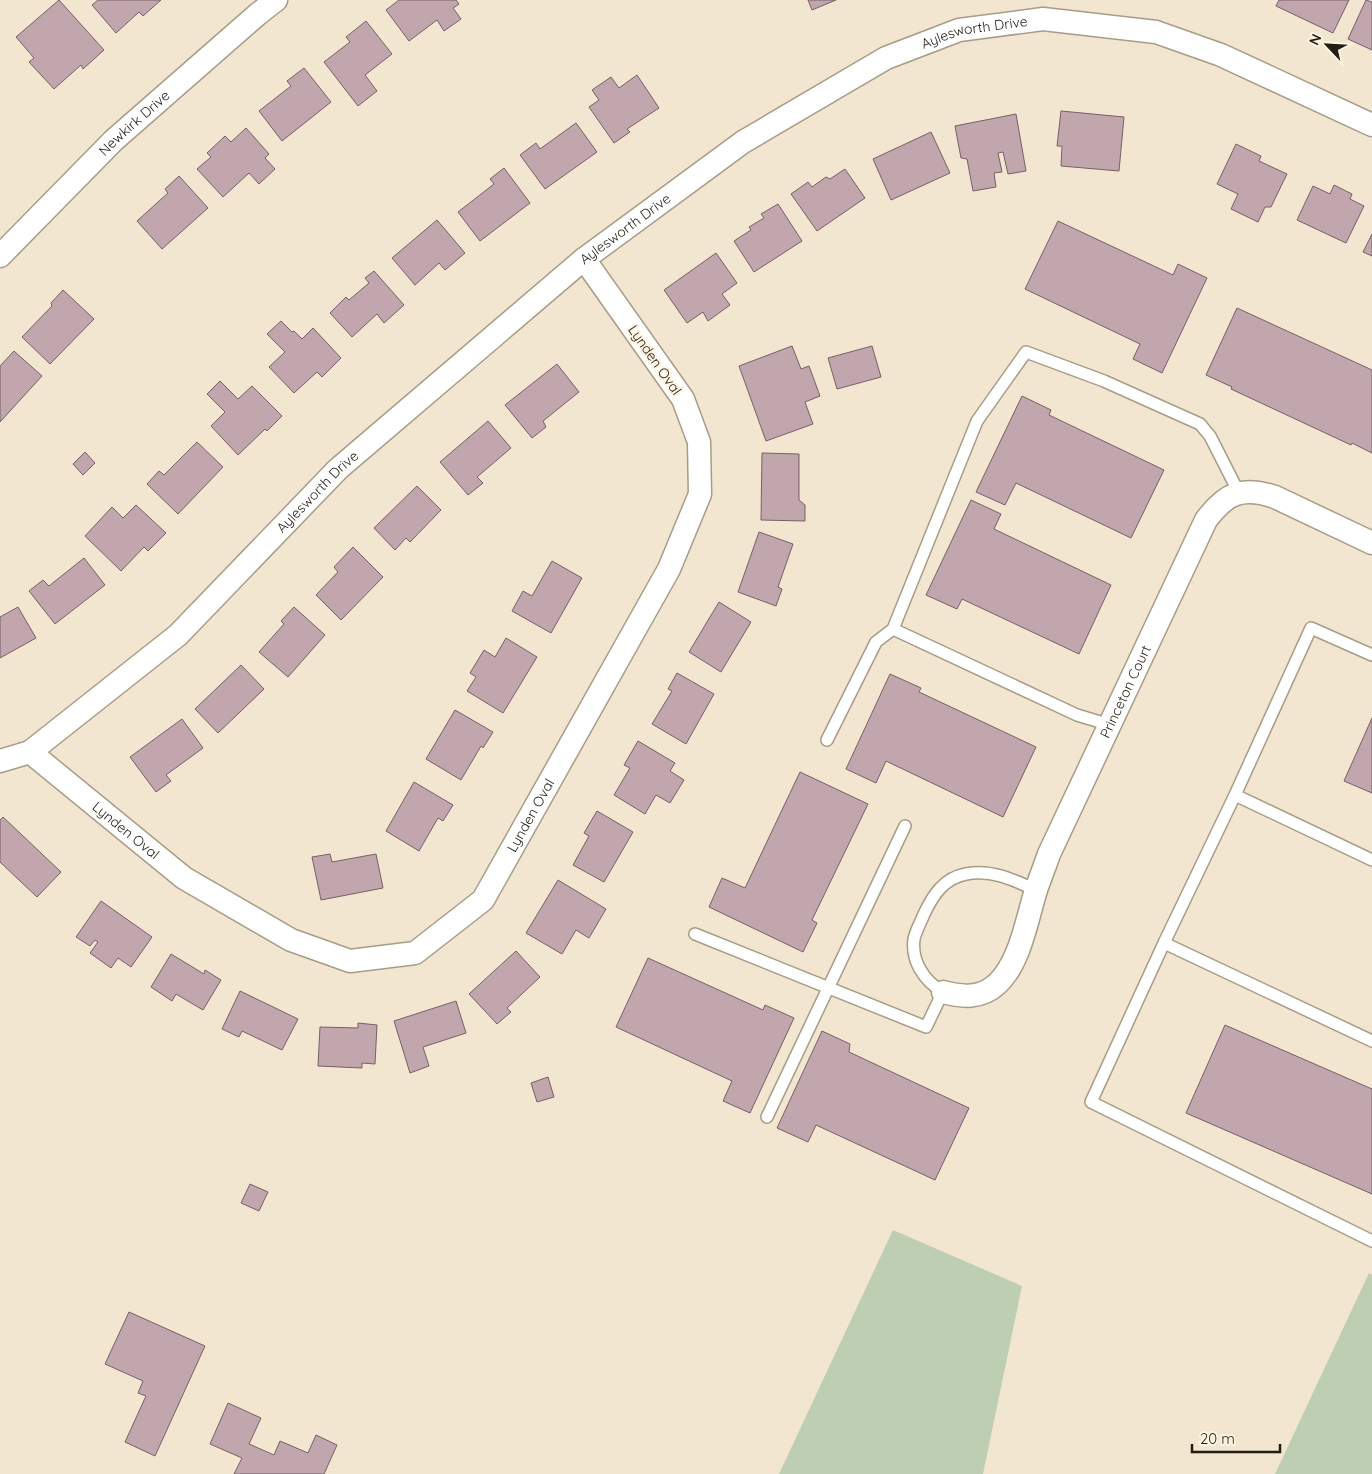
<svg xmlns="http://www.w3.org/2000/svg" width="1372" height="1474" viewBox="0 0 1372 1474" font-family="Quicksand,sans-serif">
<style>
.green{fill:#bdceb3}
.building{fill:#c1a6ae;stroke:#775f66}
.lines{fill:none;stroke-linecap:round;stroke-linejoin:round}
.service-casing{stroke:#a79c87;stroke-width:14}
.minor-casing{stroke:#a79c87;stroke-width:25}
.service{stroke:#fff;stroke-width:11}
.minor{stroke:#fff;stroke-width:22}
.labels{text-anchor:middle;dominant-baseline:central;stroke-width:4.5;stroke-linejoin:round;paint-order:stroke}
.street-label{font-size:14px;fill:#221e16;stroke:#fdf4e2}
</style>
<rect width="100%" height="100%" fill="#f2e6d0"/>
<!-- green -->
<path class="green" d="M 893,1230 L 1022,1286 L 983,1474 L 779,1474 Z
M 1369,1273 L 1372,1275 L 1372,1474 L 1275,1474 Z"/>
<!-- building -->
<path class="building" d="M 59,0 L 104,50 L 83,69 L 81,65 L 54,89 L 29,62 L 34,58 L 16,37 Z
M 98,0 L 161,0 L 143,16 L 139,12 L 116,33 L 92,5 Z
M 399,0 L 456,0 L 459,4 L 453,8 L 461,19 L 444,31 L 437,20 L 409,41 L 386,10 Z
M 808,0 L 836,0 L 812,10 Z
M 1279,0 L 1349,0 L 1333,33 L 1276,6 Z
M 1366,0 L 1372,2 L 1372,50 L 1348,39 Z
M 366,21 L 392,54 L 365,75 L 377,91 L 358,106 L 324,62 L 350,42 L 346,37 Z
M 304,68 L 331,102 L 282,141 L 259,111 L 291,86 L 287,81 Z
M 637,75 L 659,108 L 627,129 L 630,132 L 614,143 L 589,107 L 599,100 L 592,90 L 611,77 L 619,88 Z
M 1061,111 L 1124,117 L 1119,171 L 1061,166 L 1062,146 L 1057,146 Z
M 1016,114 L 1026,171 L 1008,174 L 1003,152 L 998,153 L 1002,172 L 994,173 L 996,187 L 973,191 L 967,159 L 961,158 L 955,126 Z
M 576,123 L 597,152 L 545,189 L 520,155 L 536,143 L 540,149 Z
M 246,128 L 269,154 L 265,158 L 275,169 L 259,184 L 249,173 L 223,197 L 197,169 L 211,157 L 207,153 L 225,136 L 231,142 Z
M 931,132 L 950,173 L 891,200 L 873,159 Z
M 1236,144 L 1261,156 L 1259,161 L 1287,174 L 1271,207 L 1265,207 L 1258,222 L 1231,209 L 1238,194 L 1217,184 Z
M 504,168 L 530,203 L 480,241 L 458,212 L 494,184 L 490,179 Z
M 845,169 L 865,198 L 817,231 L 791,194 L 808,182 L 812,187 L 826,177 L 830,179 Z
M 179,176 L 208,208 L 162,249 L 137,221 L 168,193 L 165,189 Z
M 1334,185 L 1352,194 L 1350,199 L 1364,206 L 1346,243 L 1297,220 L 1313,186 L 1330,194 Z
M 778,204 L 802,241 L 754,272 L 734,241 L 751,230 L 749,227 L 764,218 L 761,214 Z
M 437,220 L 465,253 L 445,270 L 439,263 L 415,285 L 392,258 Z
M 1058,221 L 1173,275 L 1178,264 L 1207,278 L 1162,373 L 1133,359 L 1140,344 L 1025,289 Z
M 1372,234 L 1372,256 L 1363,252 Z
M 716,253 L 737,283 L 722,294 L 730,305 L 708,321 L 703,312 L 687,323 L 664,290 Z
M 374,271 L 404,305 L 384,323 L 377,314 L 352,337 L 330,313 L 346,297 L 349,300 L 369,283 L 365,278 Z
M 63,290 L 94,319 L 50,364 L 22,337 L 52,306 L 51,303 Z
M 1237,308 L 1372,370 L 1372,453 L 1352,443 L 1351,445 L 1231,389 L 1232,387 L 1206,375 Z
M 281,321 L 292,332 L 294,331 L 302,339 L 313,328 L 341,358 L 322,377 L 317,372 L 294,393 L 269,367 L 285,352 L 267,334 Z
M 792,346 L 801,369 L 809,366 L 820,396 L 805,402 L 813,424 L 766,441 L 739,366 Z
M 872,346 L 881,377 L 837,389 L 828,358 Z
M 14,351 L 42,376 L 0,422 L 0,366 Z
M 557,364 L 579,392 L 543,421 L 546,427 L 532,438 L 505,405 Z
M 220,381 L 238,399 L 252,386 L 282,416 L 267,431 L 265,429 L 238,455 L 211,426 L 225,412 L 207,394 Z
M 1022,396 L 1051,410 L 1049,415 L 1164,470 L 1131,538 L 1016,483 L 1005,505 L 976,492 Z
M 488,421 L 511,448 L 477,477 L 483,483 L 468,495 L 440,462 Z
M 197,442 L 223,467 L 178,514 L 147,484 L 159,471 L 164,475 Z
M 85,452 L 95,463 L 83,475 L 73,464 Z
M 762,453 L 799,454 L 799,500 L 805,505 L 805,521 L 761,520 Z
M 417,486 L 441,510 L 410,542 L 406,538 L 395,550 L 374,528 Z
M 971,500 L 1001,514 L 994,529 L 1111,585 L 1079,654 L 962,599 L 957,609 L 926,595 Z
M 136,505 L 166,533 L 148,551 L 144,547 L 121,571 L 85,536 L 112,507 L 123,518 Z
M 759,532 L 793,544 L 778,587 L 782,589 L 776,606 L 738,592 Z
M 353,547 L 383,577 L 341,620 L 316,595 L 338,572 L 334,567 Z
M 84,558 L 105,585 L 55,624 L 29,591 L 43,580 L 49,586 Z
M 552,561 L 582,578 L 551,633 L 512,611 L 523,591 L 532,596 Z
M 719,602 L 751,622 L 721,672 L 689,652 Z
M 18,607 L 36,638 L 0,658 L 0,617 Z
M 294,607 L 325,635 L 288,677 L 259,652 L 284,624 L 281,621 Z
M 506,638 L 537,657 L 503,713 L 467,691 L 476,677 L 470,673 L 484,650 L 495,657 Z
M 241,665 L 264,689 L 218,733 L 195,709 Z
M 677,673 L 714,694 L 686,744 L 652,724 L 672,691 L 668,689 Z
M 890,674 L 921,688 L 919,692 L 1036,747 L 1003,817 L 886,761 L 876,783 L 846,769 Z
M 455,710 L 493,732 L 483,748 L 481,746 L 461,780 L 426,759 Z
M 1372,718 L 1372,793 L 1344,781 Z
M 182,719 L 203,748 L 166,775 L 171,781 L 156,792 L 130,757 Z
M 638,741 L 675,763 L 670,771 L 684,780 L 670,803 L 656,795 L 645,814 L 614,795 L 630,768 L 624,765 Z
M 800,772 L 868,804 L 812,920 L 817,923 L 803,952 L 709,907 L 722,878 L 745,888 Z
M 414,782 L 453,805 L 443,821 L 438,818 L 419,851 L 386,831 Z
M 597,811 L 633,832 L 604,882 L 573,865 L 589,836 L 584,833 Z
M 3,817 L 61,872 L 37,897 L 0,862 L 0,820 Z
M 330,854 L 332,862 L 376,854 L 383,888 L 321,900 L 312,857 Z
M 558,880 L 606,909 L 589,938 L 576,930 L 562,954 L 526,933 Z
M 101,901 L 152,937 L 131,967 L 118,958 L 111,968 L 90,953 L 98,942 L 95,940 L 90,946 L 76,937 Z
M 516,951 L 540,977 L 507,1008 L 511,1012 L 497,1024 L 469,994 Z
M 171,954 L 204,974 L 205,970 L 221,980 L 203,1010 L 176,994 L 172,1001 L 151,987 Z
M 648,958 L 763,1010 L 765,1005 L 794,1018 L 750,1113 L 723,1101 L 732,1081 L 616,1027 Z
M 240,991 L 298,1019 L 282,1050 L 242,1031 L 239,1037 L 222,1029 Z
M 456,1001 L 466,1033 L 423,1047 L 429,1066 L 410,1073 L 394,1021 Z
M 358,1023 L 377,1025 L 375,1064 L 362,1063 L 362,1068 L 318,1066 L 320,1027 L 358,1028 Z
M 1225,1025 L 1372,1089 L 1372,1194 L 1186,1113 Z
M 822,1031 L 850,1044 L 849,1052 L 969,1108 L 935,1180 L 816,1125 L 808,1142 L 777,1128 Z
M 548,1077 L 554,1097 L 537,1102 L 531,1083 Z
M 250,1184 L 268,1192 L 259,1211 L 241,1203 Z
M 129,1312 L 205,1346 L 155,1456 L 125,1442 L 146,1396 L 138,1393 L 143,1381 L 105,1364 Z
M 228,1403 L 261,1418 L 249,1444 L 274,1455 L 280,1441 L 308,1453 L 316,1435 L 337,1445 L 324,1474 L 234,1474 L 242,1458 L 210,1444 Z"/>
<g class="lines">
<!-- service casing -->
<g class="service-casing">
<path id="service" d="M 1110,725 L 1077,715 L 893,629 L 977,421 L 1026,352 L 1104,381 L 1200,424 L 1210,436 L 1239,493
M 827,740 L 876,642 L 893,629
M 1235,795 L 1311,628 L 1372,655
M 1372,860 L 1235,795 L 1164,943 L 1372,1041
M 695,934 L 926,1027 L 943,992 C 924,981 911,961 914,939 C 916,930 921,922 924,914 C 933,895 944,878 966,874 C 991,869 1014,880 1036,890
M 1164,943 L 1091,1102 L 1372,1241
M 767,1117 L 905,826"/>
</g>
<!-- minor casing -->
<g class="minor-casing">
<g id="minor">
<path id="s1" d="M 0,256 L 114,140 L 258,14 L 276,0"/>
<path id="s2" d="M 30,752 L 184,878 L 291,940 L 350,961 L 415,953 L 483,900 L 669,569 L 700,494 L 699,442 L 683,399 L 584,259"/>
<path id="s3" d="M 0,761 L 30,752 L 178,635 L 338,469 L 584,259 L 743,142 L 886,58 L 959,30 L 1043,19 L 1156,32 L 1221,55 L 1372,125"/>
<path id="s4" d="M 943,992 C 962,997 981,999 997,984 C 1020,963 1027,919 1036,890 C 1040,878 1045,866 1049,854 L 1206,520 C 1226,493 1242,486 1275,497 L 1372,543"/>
</g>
</g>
<!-- service -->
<use href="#service" class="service"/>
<!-- minor -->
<use href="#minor" class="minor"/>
</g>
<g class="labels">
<!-- street labels -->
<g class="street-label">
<text stroke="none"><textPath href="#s3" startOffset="1230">Aylesworth Drive</textPath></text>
<text stroke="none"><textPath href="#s1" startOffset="189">Newkirk Drive</textPath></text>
<text stroke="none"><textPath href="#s3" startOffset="825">Aylesworth Drive</textPath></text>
<text transform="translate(655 360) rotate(55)">Lynden Oval</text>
<text stroke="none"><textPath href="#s3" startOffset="420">Aylesworth Drive</textPath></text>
<text stroke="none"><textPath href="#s4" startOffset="378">Princeton Court</textPath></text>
<text stroke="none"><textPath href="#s2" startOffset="634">Lynden Oval</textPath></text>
<text stroke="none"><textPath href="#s2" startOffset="124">Lynden Oval</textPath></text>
</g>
</g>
<!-- north arrow -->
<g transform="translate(1327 45) rotate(295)" stroke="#fdf4e2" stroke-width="4" paint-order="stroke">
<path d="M0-4L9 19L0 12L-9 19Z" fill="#221e16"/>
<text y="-8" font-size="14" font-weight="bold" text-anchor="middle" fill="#221e16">N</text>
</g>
<!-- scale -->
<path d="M1192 1444v8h88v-8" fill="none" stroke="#221e16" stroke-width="2.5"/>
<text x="1200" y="1444" font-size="15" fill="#221e16" stroke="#fdf4e2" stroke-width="4" paint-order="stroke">20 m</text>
</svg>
